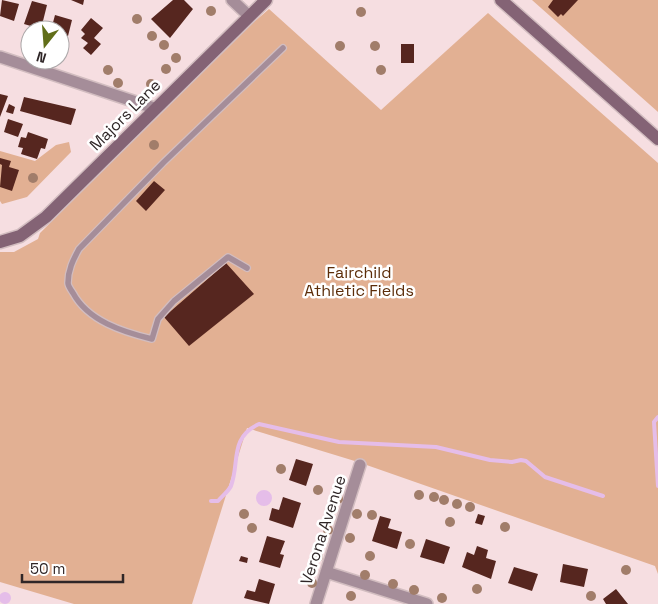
<svg xmlns="http://www.w3.org/2000/svg" width="658" height="604" viewBox="0 0 658 604" font-family="'Space Grotesk',sans-serif">
<style>
.green{fill:#e2b093}
.water{fill:#e5bde9}
.lines{fill:none;stroke-linecap:round;stroke-linejoin:round}
.stream{stroke:#e5bde9;stroke-width:4}
.building{fill:#56261f}
.lane-casing{stroke:#d2bdc0;stroke-width:8}
.street-casing{stroke:#d2bdc0;stroke-width:14}
.secondary-casing{stroke:#d2bdc0;stroke-width:15}
.lane{stroke:#a58d99;stroke-width:5.5}
.street{stroke:#a58d99;stroke-width:11}
.secondary{stroke:#846375;stroke-width:12}
.tree{fill:#a17d6a}
.labels{text-anchor:middle;dominant-baseline:central;stroke-width:5;stroke-linejoin:round;paint-order:stroke}
.street-label{font-size:16px;fill:#2f2627;stroke:#fff}
.park-label{font-size:16px;fill:#5c2d09;stroke:#fff}
</style>
<rect width="100%" height="100%" fill="#f6dee1"/>
<!-- green -->
<path class="green" d="M 532,0 L 658,0 L 658,112 Z
M 269,9 L 381,110 L 488,13 L 658,163 L 658,574 L 655,566 L 358,462 L 247,428 L 192,604 L 74,604 L 0,582 L 0,252 L 14,252 L 38,239 L 40,233 L 240,34 Z
M 69,142 L 71,152 L 27,197 L 2,204 L 0,201 L 0,151 L 35,161 L 56,145 Z"/>
<!-- water -->
<path class="water" d="M256 498a8 8 0 1 1 16 0a8 8 0 1 1-16 0Z
M-1 598a6 6 0 1 1 12 0a6 6 0 1 1-12 0Z"/>
<g class="lines">
<!-- stream -->
<path class="stream" d="M 658,417 L 654,422 L 658,486
M 211,501 L 218,501 C 222,496 228,492 231,486 C 240,462 229,438 259,424 L 339,442 L 436,447 L 490,460 L 512,462 L 521,460 L 526,461 L 545,477 L 603,496"/>
</g>
<!-- building -->
<path class="building" d="M 2,0 L 19,4 L 14,21 L 0,16 Z
M 71,0 L 84,0 L 83,5 Z
M 173,0 L 184,0 L 193,9 L 170,38 L 151,19 Z
M 553,0 L 578,0 L 563,16 L 561,14 L 558,17 L 548,7 Z
M 32,1 L 47,5 L 41,29 L 24,24 Z
M 55,15 L 72,20 L 68,36 L 60,34 L 60,30 L 51,30 Z
M 91,18 L 103,28 L 94,38 L 101,44 L 91,55 L 83,48 L 88,43 L 81,38 L 85,34 L 81,30 Z
M 401,44 L 414,44 L 414,63 L 401,63 Z
M 0,94 L 8,96 L 0,117 Z
M 24,97 L 76,109 L 71,125 L 20,111 Z
M 9,104 L 15,107 L 13,114 L 6,112 Z
M 8,119 L 23,124 L 18,137 L 4,132 Z
M 28,132 L 48,139 L 45,149 L 41,148 L 37,159 L 21,154 L 23,148 L 18,147 L 21,137 L 26,138 Z
M 0,158 L 11,161 L 9,167 L 19,170 L 12,191 L 0,187 L 2,165 L 0,164 Z
M 154,181 L 165,190 L 146,211 L 136,201 Z
M 226,263 L 254,294 L 189,346 L 164,317 Z
M 296,459 L 313,464 L 306,486 L 289,480 Z
M 283,497 L 301,503 L 293,528 L 269,520 L 272,508 L 279,510 Z
M 478,514 L 485,516 L 482,525 L 475,523 Z
M 380,516 L 391,519 L 388,528 L 402,532 L 397,549 L 372,541 Z
M 267,536 L 285,541 L 280,554 L 284,555 L 280,568 L 259,562 Z
M 426,539 L 450,547 L 444,564 L 420,557 Z
M 477,546 L 488,550 L 486,558 L 496,561 L 491,579 L 462,567 L 467,552 L 474,555 Z
M 241,556 L 248,558 L 247,563 L 239,561 Z
M 563,564 L 588,569 L 584,587 L 560,582 Z
M 514,567 L 538,574 L 532,591 L 508,583 Z
M 259,579 L 275,584 L 269,604 L 244,598 L 247,590 L 255,592 Z
M 616,589 L 628,604 L 606,604 L 603,599 Z"/>
<g class="lines">
<!-- lane casing -->
<g class="lane-casing">
<path id="lane" d="M 247,268 L 228,257 L 174,301 L 158,319 L 152,339 C 123,332 88,321 73,293 C 71,290 68,286 68,283 C 68,270 73,260 79,249 L 164,162 L 283,48"/>
</g>
<!-- street casing -->
<g class="street-casing">
<path id="street" d="M 232,0 L 249,16
M 0,57 L 154,108
M 326,572 L 427,604
M 316,604 L 360,465"/>
</g>
<!-- secondary casing -->
<g class="secondary-casing">
<path id="secondary" d="M 501,0 L 658,139
M 0,242 L 20,236 L 46,217 L 266,0"/>
</g>
<!-- lane -->
<use href="#lane" class="lane"/>
<!-- street -->
<use href="#street" class="street"/>
<!-- secondary -->
<use href="#secondary" class="secondary"/>
</g>
<!-- trees -->
<g class="tree">
<circle cx="211" cy="11" r="5"/>
<circle cx="361" cy="12" r="5"/>
<circle cx="137" cy="19" r="5"/>
<circle cx="152" cy="36" r="5"/>
<circle cx="164" cy="45" r="5"/>
<circle cx="340" cy="46" r="5"/>
<circle cx="375" cy="46" r="5"/>
<circle cx="176" cy="58" r="5"/>
<circle cx="166" cy="69" r="5"/>
<circle cx="108" cy="70" r="5"/>
<circle cx="381" cy="70" r="5"/>
<circle cx="118" cy="83" r="5"/>
<circle cx="151" cy="84" r="5"/>
<circle cx="154" cy="145" r="5"/>
<circle cx="33" cy="178" r="5"/>
<circle cx="281" cy="469" r="5"/>
<circle cx="318" cy="490" r="5"/>
<circle cx="419" cy="495" r="5"/>
<circle cx="434" cy="497" r="5"/>
<circle cx="338" cy="499" r="5"/>
<circle cx="444" cy="500" r="5"/>
<circle cx="457" cy="504" r="5"/>
<circle cx="470" cy="507" r="5"/>
<circle cx="244" cy="514" r="5"/>
<circle cx="357" cy="514" r="5"/>
<circle cx="372" cy="515" r="5"/>
<circle cx="450" cy="522" r="5"/>
<circle cx="505" cy="527" r="5"/>
<circle cx="252" cy="528" r="5"/>
<circle cx="328" cy="530" r="5"/>
<circle cx="350" cy="538" r="5"/>
<circle cx="410" cy="544" r="5"/>
<circle cx="370" cy="556" r="5"/>
<circle cx="318" cy="557" r="5"/>
<circle cx="626" cy="570" r="5"/>
<circle cx="365" cy="575" r="5"/>
<circle cx="312" cy="583" r="5"/>
<circle cx="393" cy="584" r="5"/>
<circle cx="477" cy="589" r="5"/>
<circle cx="414" cy="590" r="5"/>
<circle cx="351" cy="596" r="5"/>
<circle cx="591" cy="596" r="5"/>
<circle cx="442" cy="598" r="5"/>
</g>
<g class="labels">
<!-- street labels -->
<g class="street-label">
<text transform="translate(125 115) rotate(-45)">Majors Lane</text>
<text transform="translate(323 530) rotate(-72)">Verona Avenue</text>
</g>
<!-- park labels -->
<g class="park-label">
<text x="359" y="272">Fairchild<tspan x="359" dy="18">Athletic Fields</tspan></text>
</g>
</g>
<!-- north arrow -->
<g transform="translate(45 45) rotate(197)"><circle r="24" fill="#ffffff" stroke="#aca8a9"/>
<path d="M0-4L9 19L0 12L-9 19Z" fill="#616e19"/>
<text y="-8" font-size="14" font-weight="bold" text-anchor="middle" fill="#2f2627">N</text>
</g>
<!-- scale -->
<path d="M22 574v8h101v-8" fill="none" stroke="#2f2627" stroke-width="2.5"/>
<text x="30" y="574" font-size="15" fill="#2f2627" stroke="#ffffff" stroke-width="4" paint-order="stroke">50 m</text>
</svg>
